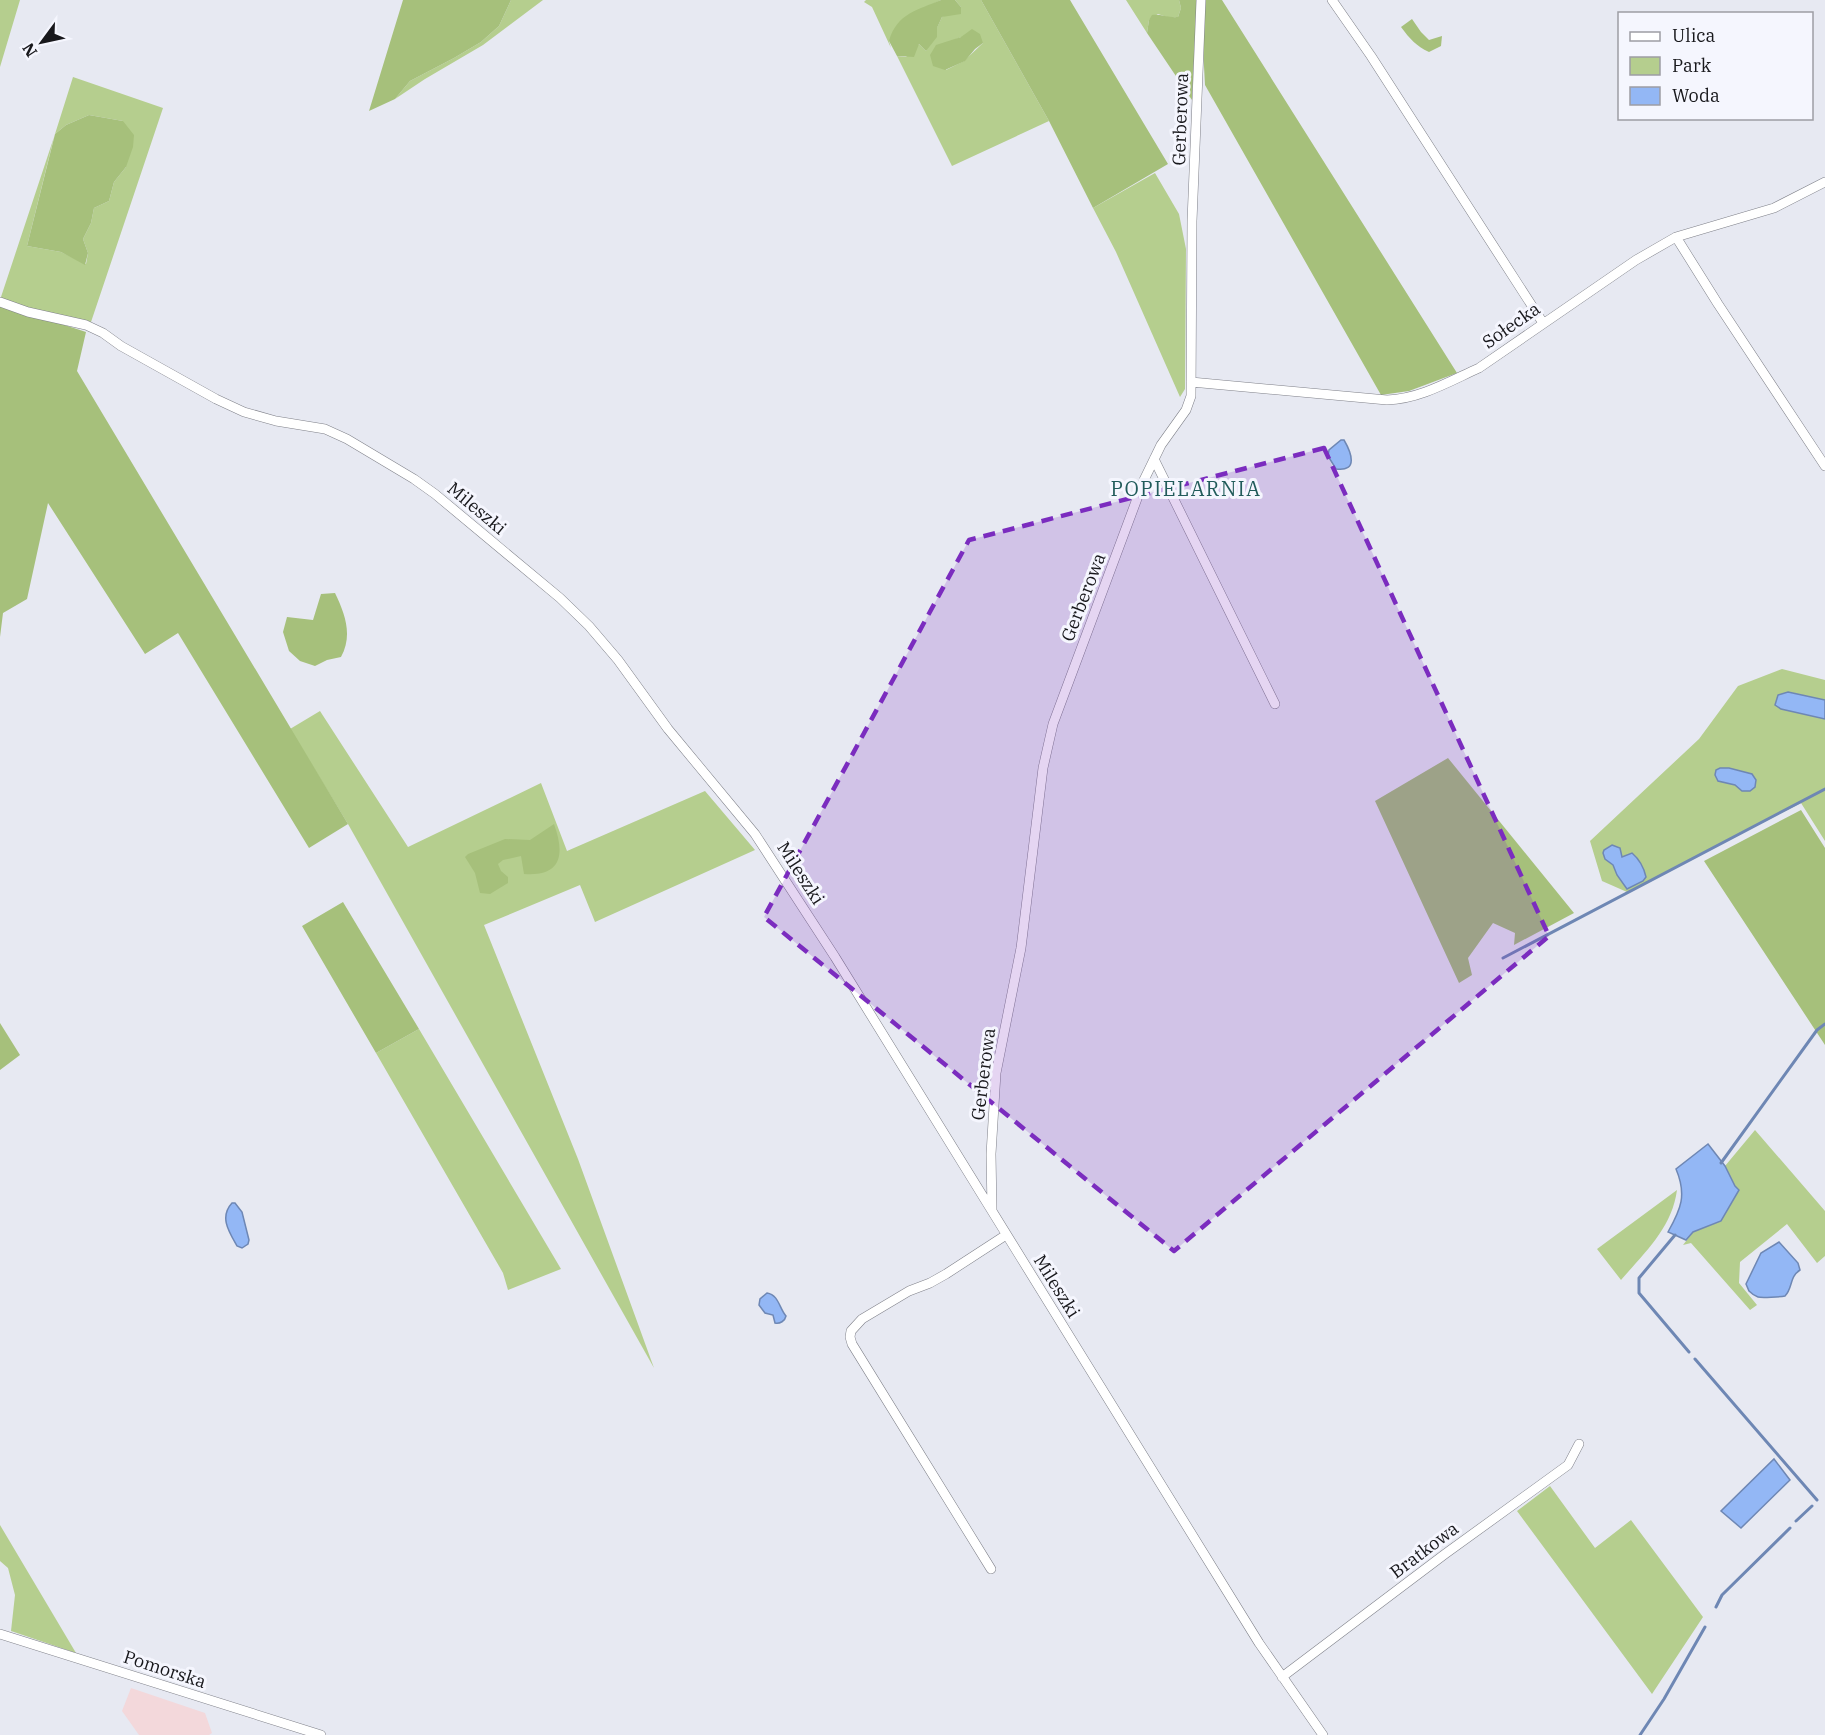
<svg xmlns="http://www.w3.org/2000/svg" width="1825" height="1735" viewBox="0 0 1825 1735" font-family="'IBM Plex Serif',serif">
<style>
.commercial{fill:#f3d8db}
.green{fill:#b5ce8e;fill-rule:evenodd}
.forest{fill:#a6c07b}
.water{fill:#93b7f5;stroke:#6e87b4;stroke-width:1.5}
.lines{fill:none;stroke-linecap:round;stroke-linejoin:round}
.stream{stroke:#6e87b4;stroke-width:3}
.minor-casing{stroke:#7f8089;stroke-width:10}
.minor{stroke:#fff;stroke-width:9}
.marked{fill:#7b2cbf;fill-opacity:0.2;stroke:#7b2cbf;stroke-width:4.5;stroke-dasharray:12 8;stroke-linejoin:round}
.labels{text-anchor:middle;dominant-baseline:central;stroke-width:6;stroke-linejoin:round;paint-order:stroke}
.street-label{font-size:18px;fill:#18181c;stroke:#f5f6fe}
.neighbourhood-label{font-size:20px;letter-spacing:1.5px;fill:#225c5b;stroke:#f5f6fe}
</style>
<rect width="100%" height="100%" fill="#e7e9f2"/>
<!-- commercial -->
<path class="commercial" d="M 131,1688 L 205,1713 L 212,1733 L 209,1735 L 139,1735 L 122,1711 Z"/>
<!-- green -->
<path class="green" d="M 0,0 L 20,0 L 0,67 Z
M 511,0 L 543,0 L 483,45 L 425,79 L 395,99 L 410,81 L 454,58 L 481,42 L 499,26 Z
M 866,0 L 941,0 L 933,4 L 889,41 L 891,48 L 872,7 L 864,2 Z
M 955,0 L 981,0 L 1049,121 L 952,166 L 897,56 L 906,57 L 919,44 L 926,51 L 942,17 L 961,7 ZM 961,37 L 983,43 L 964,61 L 946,70 L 952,41 Z
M 1126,0 L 1179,0 L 1181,8 L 1178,17 L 1170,18 L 1158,14 L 1149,20 L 1147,33 Z
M 73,77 L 163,108 L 91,322 L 40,311 L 0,300 L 54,137 L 27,246 L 61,252 L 86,264 L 88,253 L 83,239 L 91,223 L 94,208 L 109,201 L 114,182 L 126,167 L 123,121 L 89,115 L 66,125 L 55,134 Z
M 1155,173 L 1179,214 L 1186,249 L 1185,389 L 1180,397 L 1116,252 L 1093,208 Z
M 1782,669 L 1825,680 L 1825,841 L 1801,803 L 1627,892 L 1602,881 L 1590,841 L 1699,739 L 1738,686 Z
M 320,711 L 408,847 L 541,783 L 567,851 L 705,791 L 755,850 L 595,922 L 580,885 L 484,925 L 578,1159 L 654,1368 L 348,824 L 290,729 Z
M 419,1029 L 561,1269 L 508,1290 L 503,1273 L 376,1053 Z
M 1755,1130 L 1825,1211 L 1825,1256 L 1817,1263 L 1787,1224 L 1740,1262 L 1739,1283 L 1757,1305 L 1750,1310 L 1691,1243 L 1683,1245 L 1693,1232 L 1721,1221 L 1729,1204 L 1735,1198 L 1735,1186 L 1725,1166 Z
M 1677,1190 C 1672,1228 1645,1252 1621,1280 L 1597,1249 Z
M 1550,1486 L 1595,1548 L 1631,1520 L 1703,1617 L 1652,1694 L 1517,1511 Z
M 0,1525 L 76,1653 L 11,1631 L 15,1595 L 8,1568 L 0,1561 Z"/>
<!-- forest -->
<path class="forest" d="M 403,0 L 511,0 L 499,26 L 481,42 L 454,58 L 410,81 L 395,99 L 369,111 Z
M 941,0 L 955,0 L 961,7 L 961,14 L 942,17 L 937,28 L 937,37 L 926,51 L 919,44 L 914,57 L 897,56 L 889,41 C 897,13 918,10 941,0 Z
M 981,0 L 1070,0 L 1168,164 L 1093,208 L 1049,121 Z
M 1179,0 L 1197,0 L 1192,100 L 1147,33 L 1149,20 L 1152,15 C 1161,14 1169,18 1178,17 L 1181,8 Z
M 1205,0 L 1222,0 L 1457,373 L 1409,391 L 1381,395 L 1205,85 L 1203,48 Z
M 1412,19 L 1421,32 L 1429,40 L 1442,36 L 1441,46 L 1429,52 C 1416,46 1410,39 1401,27 Z
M 972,29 L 980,34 L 983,43 L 975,49 L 965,61 L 945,70 L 933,66 L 930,55 L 936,45 L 961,37 Z
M 89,115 L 123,121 L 134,135 L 133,147 L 126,167 L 114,182 L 109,201 L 94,208 L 91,223 L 83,239 L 88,253 L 85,265 L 61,252 L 27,246 L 55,134 L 66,125 Z
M 0,304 L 86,332 L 77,371 L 348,824 L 309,848 L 178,633 L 145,654 L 48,503 L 27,599 L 3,613 L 0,637 Z
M 335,593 C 345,614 353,635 341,657 L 327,660 L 315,666 L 300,661 L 289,651 L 283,632 L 287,617 L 313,620 L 321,594 Z
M 1448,758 L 1574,913 L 1514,945 L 1515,933 L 1493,923 L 1468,958 L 1472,975 L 1459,983 L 1375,801 Z
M 1801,810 L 1825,848 L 1825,1045 L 1704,861 Z
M 554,824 C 565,854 562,877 524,874 L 521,856 L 503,860 L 498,864 L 501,871 L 508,877 L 508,883 L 490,894 L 480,893 L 475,873 L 465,857 L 468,854 L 505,839 L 530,840 Z
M 343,902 L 419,1029 L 376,1053 L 302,926 Z
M 0,1023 L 20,1055 L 0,1070 Z"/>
<!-- water -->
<path class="water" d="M 1341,440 L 1344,440 C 1351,452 1359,472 1336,469 L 1328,456 L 1329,450 Z
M 1788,692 L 1825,700 L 1825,719 L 1781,709 L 1775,705 L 1778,695 Z
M 1720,768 L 1729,768 L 1752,774 L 1756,780 L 1755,787 L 1750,791 L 1742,791 L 1735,785 L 1718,781 L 1715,775 L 1716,770 Z
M 1612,845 L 1620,848 L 1622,857 L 1632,853 C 1639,859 1644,868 1646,877 L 1643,881 L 1627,889 L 1617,875 L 1613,865 L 1605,859 L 1603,853 L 1604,850 Z
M 1708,1144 L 1725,1166 L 1735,1186 L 1739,1190 L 1721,1221 L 1693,1232 L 1686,1240 L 1668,1232 C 1681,1209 1687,1195 1676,1169 Z
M 232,1203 L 235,1203 L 242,1212 L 249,1240 L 248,1244 L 242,1248 L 237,1246 C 229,1232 219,1217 232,1203 Z
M 1779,1242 L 1798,1263 L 1800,1270 C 1789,1277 1793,1288 1785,1296 C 1781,1297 1761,1298 1758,1297 C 1755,1296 1750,1292 1749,1291 L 1746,1284 L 1761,1253 Z
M 767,1293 C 779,1295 779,1308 786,1316 C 785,1321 780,1324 775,1323 L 773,1315 L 765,1313 L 759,1305 L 760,1299 Z
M 1774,1459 L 1790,1480 L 1741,1528 L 1721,1511 Z"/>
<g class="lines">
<!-- stream -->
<path class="stream" d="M 1503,958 L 1825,789
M 1721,1163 L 1817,1030 L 1825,1024
M 1675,1235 L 1639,1278 L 1639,1293 L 1689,1352
M 1695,1359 L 1817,1500
M 1796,1521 L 1812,1506
M 1716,1607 L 1722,1595 L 1790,1528
M 1640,1735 L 1664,1699 L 1705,1627"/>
<!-- minor casing -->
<g class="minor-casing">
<path id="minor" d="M 1332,0 L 1371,56 L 1543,323
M 1676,237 L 1718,304 L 1825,466
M 0,302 L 28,312 L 86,325 L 103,333 L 121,346 L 216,399 L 244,412 L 276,421 L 325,429 L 347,439 L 414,479 L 435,494 L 560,598 L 589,626 L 618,660 L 668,729 L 755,834 L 835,957 L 1259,1643 L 1323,1735
M 1191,382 L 1387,400 C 1420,399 1450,381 1479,368 L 1636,260 L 1676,237 L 1774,208 L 1825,182
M 1154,459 L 1275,704
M 992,1210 L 991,1154 L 996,1073 L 1021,948 L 1043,768 L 1053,724 L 1144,480 L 1161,445 L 1186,410 L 1191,396 L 1192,221 L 1201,0
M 991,1569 L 852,1344 L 850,1337 L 851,1331 L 862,1319 L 909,1291 L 930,1283 L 946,1274 L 1006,1235
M 0,1634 L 321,1735
M 1282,1677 L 1445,1554 L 1568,1465 L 1579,1444"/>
</g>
<!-- minor -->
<use href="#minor" class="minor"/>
</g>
<!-- marked area -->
<path class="marked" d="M 1324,448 L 1549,936 L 1174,1251 L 764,917 L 969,540 Z"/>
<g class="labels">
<!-- street labels -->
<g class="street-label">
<text transform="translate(1180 119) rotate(-88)">Gerberowa</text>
<text transform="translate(1511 325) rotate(-35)">Sołecka</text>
<text transform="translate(477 508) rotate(40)">Mileszki</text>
<text transform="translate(1083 597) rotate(-69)">Gerberowa</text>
<text transform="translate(801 873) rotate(57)">Mileszki</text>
<text transform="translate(983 1074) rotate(-83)">Gerberowa</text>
<text transform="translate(1057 1286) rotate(58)">Mileszki</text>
<text transform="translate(1424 1550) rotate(-37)">Bratkowa</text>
<text transform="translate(165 1669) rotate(18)">Pomorska</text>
</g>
<!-- neighbourhood labels -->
<g class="neighbourhood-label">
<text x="1186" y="488">POPIELARNIA</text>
</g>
</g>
<!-- legend -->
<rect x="1618" y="12" width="195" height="108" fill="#f5f6fe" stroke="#9d9da4" stroke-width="1.5"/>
<rect x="1630" y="32" width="30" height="9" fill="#ffffff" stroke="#9d9da4" stroke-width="1.5"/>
<text x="1672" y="42" font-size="18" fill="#18181c">Ulica</text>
<rect x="1630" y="57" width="30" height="18" fill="#b5ce8e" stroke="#9d9da4" stroke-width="1.5"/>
<text x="1672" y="72" font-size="18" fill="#18181c">Park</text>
<rect x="1630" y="87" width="30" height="18" fill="#93b7f5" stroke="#9d9da4" stroke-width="1.5"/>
<text x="1672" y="102" font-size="18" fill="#18181c">Woda</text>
<!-- north arrow -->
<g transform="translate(42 42) rotate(237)" stroke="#f5f6fe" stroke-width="4.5" paint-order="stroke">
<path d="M0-4.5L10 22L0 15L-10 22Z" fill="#18181c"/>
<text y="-9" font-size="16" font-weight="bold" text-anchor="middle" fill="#18181c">N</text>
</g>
</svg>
